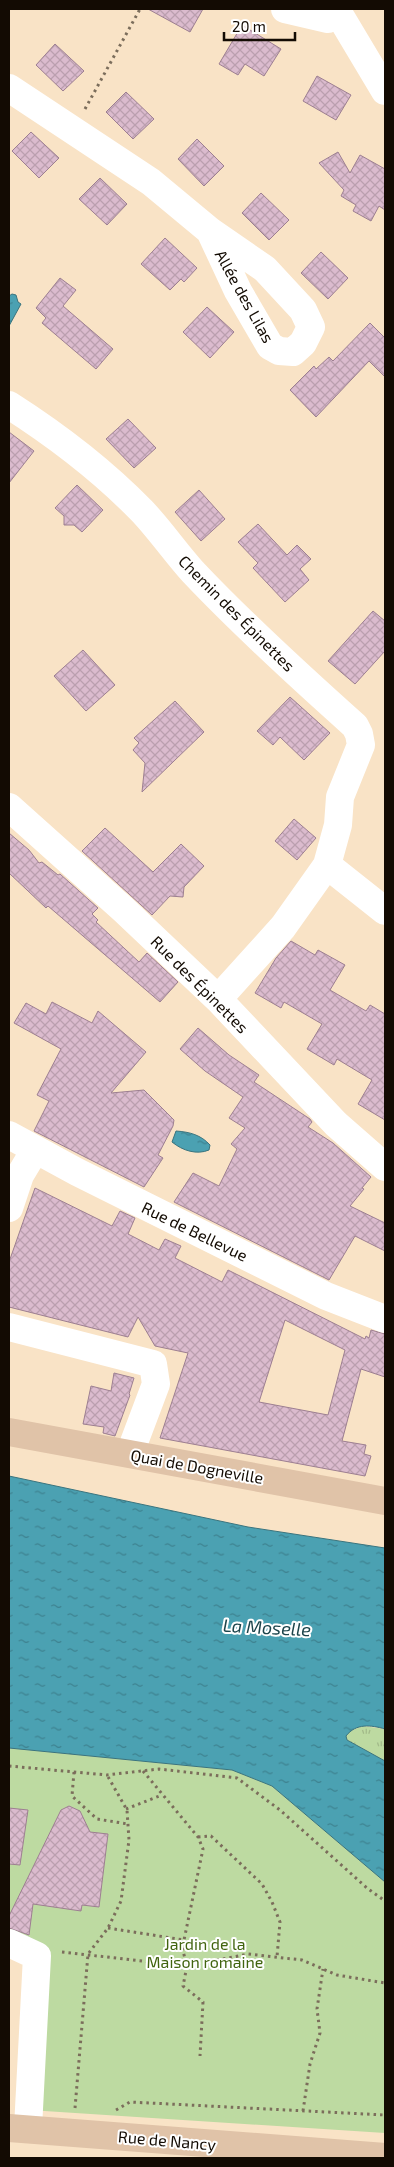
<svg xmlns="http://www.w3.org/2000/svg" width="394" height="2167" viewBox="0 0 394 2167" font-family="'Exo 2',sans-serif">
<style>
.grass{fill:url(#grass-tufts)}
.garden{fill:#bddaa1}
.water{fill:url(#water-ripples);stroke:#3a747e}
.building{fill:url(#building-cross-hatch);stroke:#9d7f91;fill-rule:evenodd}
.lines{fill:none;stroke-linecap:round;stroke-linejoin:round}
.path{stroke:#7b6d5b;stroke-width:3;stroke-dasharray:2.5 4;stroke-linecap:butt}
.minor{stroke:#fff;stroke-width:28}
.major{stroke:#e0c3a8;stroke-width:28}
.labels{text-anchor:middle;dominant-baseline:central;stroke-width:4;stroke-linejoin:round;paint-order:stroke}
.street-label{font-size:16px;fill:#130b03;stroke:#fff}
.park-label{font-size:16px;fill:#41640f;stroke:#fff}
.water-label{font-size:18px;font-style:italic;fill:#1d454c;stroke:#fff}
</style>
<defs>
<pattern id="grass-tufts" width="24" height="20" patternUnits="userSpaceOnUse" patternTransform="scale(1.25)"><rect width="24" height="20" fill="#bddaa1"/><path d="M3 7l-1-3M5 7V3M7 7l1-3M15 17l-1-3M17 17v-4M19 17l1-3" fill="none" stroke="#a2ba89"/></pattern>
<pattern id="water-ripples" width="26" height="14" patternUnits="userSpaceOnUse" patternTransform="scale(1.25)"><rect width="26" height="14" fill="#4ba1b2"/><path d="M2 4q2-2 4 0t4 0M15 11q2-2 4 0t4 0" fill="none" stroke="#3d818f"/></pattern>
<pattern id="building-cross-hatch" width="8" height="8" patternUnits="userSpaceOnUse" patternTransform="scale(1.25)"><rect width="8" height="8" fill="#dbbbce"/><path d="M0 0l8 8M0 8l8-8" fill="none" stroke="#bb9faf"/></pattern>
</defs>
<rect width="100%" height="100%" fill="#f9e3c6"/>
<!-- grass -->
<path class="grass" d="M 363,1726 L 385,1729 L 385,1761 L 347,1740 L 346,1736 L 350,1731 Z"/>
<!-- garden -->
<path class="garden" d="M 9,1748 L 232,1770 L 272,1786 L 385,1882 L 385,2133 L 29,2110 L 37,1956 L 9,1943 Z"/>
<!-- water -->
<path class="water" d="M 12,294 L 16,295 L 18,302 L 21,304 L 9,326 L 9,296 Z
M 176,1131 C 190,1132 201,1135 210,1145 L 209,1150 C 197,1155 183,1151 172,1142 Z
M 9,1476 L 248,1527 L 385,1548 L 385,1729 C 371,1725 356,1723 346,1736 L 347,1740 L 385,1761 L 385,1882 L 272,1786 L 232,1770 L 9,1748 Z"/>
<!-- building -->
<path class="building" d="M 148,9 L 203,9 L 190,32 Z
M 242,25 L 281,49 L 264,76 L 245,64 L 238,75 L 219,64 Z
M 55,44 L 84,71 L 63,91 L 36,65 Z
M 317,76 L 351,95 L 336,120 L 303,101 Z
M 126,92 L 154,119 L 133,139 L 106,112 Z
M 31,132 L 59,158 L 39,178 L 12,151 Z
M 197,139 L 224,166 L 204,186 L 178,159 Z
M 338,152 L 350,173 L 360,155 L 385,169 L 385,210 L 379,206 L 371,221 L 353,211 L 356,205 L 341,196 L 344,190 L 319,163 Z
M 100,178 L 127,204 L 107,225 L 79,199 Z
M 261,193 L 289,220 L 269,240 L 242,213 Z
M 165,238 L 197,268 L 184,282 L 181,279 L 170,290 L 141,264 Z
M 321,252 L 348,278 L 328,299 L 301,273 Z
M 60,278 L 76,290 L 63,306 L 113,349 L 96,369 L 42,323 L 46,318 L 36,308 Z
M 207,307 L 234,332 L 210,358 L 183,332 Z
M 370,323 L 385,338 L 385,377 L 369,361 L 316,417 L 290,390 L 314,366 L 316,369 L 329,357 L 333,361 Z
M 128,419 L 156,448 L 134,468 L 106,439 Z
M 9,432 L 34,451 L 9,483 Z
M 77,485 L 103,510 L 82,532 L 74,525 L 64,525 L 64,516 L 55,508 Z
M 199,490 L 225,519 L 201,541 L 175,512 Z
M 258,524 L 287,555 L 297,545 L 311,559 L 300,569 L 309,580 L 285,602 L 253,568 L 258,563 L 238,542 Z
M 373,611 L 385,621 L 385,651 L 355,684 L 328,661 Z
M 83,650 L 115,685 L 86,711 L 54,676 Z
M 290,697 L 330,733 L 304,760 L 280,737 L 273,745 L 257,731 Z
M 175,701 L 204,732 L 142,792 L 145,763 L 133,750 L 139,743 L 134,738 Z
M 294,819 L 316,838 L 297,860 L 275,841 Z
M 105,828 L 153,872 L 181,844 L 204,866 L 184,887 L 183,897 L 170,896 L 152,915 L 82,851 Z
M 9,833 L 29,850 L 39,863 L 42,862 L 58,875 L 60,874 L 98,908 L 92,914 L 98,920 L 96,922 L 139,962 L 147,953 L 178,982 L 160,1002 L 48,906 L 46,908 L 9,873 Z
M 291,941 L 315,955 L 318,950 L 345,965 L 330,990 L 366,1011 L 370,1005 L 385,1014 L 385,1120 L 358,1104 L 372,1080 L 337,1059 L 334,1065 L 307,1049 L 322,1024 L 284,1002 L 281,1008 L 255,993 L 276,958 Z
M 52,1002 L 92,1023 L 98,1011 L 146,1052 L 111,1093 L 144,1090 L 174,1120 L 173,1126 L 158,1155 L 163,1158 L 144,1187 L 34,1131 L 49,1101 L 37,1095 L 61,1049 L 14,1023 L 26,1003 L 46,1014 Z
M 198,1028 L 229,1055 L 259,1075 L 254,1082 L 310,1119 L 312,1122 L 308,1127 L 333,1143 L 371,1177 L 362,1188 L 364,1189 L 350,1206 L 385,1223 L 385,1251 L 355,1236 L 329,1280 L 174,1202 L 193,1173 L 219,1186 L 237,1149 L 231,1144 L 245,1128 L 229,1118 L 243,1097 L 205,1071 L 180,1049 Z
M 35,1188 L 112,1226 L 120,1211 L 135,1218 L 128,1234 L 159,1250 L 165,1239 L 181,1246 L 175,1258 L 222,1282 L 228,1270 L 365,1339 L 366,1336 L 369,1338 L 371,1330 L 385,1334 L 385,1377 L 361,1369 L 342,1441 L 366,1445 L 364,1454 L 371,1456 L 365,1476 L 160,1438 L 188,1353 L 155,1346 L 138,1317 L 128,1337 L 9,1307 L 9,1262 ZM 285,1320 L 345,1350 L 328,1415 L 259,1402 Z
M 114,1373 L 134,1378 L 129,1394 L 130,1395 L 115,1436 L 103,1433 L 104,1427 L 83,1424 L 91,1386 L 111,1391 Z
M 69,1806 L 80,1811 L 90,1832 L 108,1834 L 99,1907 L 82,1905 L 81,1911 L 33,1904 L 29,1935 L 9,1928 L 9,1916 L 61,1810 Z
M 9,1808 L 28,1810 L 20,1865 L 9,1864 Z"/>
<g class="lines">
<!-- path -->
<path class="path" d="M 85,109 L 140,9
M 9,1766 L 107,1775 L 159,1769 L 237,1778 L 280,1810 L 367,1888 L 385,1901
M 143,1771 L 198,1837 L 203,1849 L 184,1940
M 74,1772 L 72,1796 L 97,1819 L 128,1824
M 126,1809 L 162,1795
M 198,1837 L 211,1836 L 262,1884 L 272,1902 L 280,1922 L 277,1957
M 108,1928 L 184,1940 L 183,1951 L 187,1966 L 183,1986 L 203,2002 L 200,2056
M 62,1952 L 187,1966 L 248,1954 L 302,1960 L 337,1975 L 385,1983
M 75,2108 L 88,1954 L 108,1928 L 121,1901 L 129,1840 L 127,1810 L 107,1775
M 116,2110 L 130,2102 L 385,2115
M 303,2111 L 310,2064 L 320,2033 L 317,2009 L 323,1969"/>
<!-- minor -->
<path class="minor" d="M 285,9 L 328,19 L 339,12
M 336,9 L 385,91
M 9,88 L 151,182 L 210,231 L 265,269 L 303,310 L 311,327 L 303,343 L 293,352 L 279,351 L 270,346 L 238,291 L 210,231
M 9,405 C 56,435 102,470 142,511 C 160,530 175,552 193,572 C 244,626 299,676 355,726 L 359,734 L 361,745 L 340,797 L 338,825 L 327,865 L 283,927 L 218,999
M 9,807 L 124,910 L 218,999 L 336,1124 L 385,1167
M 327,865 L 385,911
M 9,1135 L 77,1172 L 326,1296 L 385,1319
M 9,1208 L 20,1175 L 35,1150
M 9,1327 L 153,1364 L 156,1384 L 130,1453
M 9,1943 L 37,1956 L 28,2128"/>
<!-- major -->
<path class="major" d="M 9,1432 L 385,1501
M 9,2128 L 385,2157"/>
</g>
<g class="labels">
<!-- street labels -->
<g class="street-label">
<text transform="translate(245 296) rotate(61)">Allée des Lilas</text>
<text transform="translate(237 613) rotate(45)">Chemin des Épinettes</text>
<text transform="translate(200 984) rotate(45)">Rue des Épinettes</text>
<text transform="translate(195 1231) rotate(26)">Rue de Bellevue</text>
<text transform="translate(197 1466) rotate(10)">Quai de Dogneville</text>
<text transform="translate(167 2140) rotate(5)">Rue de Nancy</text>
</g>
<!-- park labels -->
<g class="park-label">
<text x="205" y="1943">Jardin de la<tspan x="205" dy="18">Maison romaine</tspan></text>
</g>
<!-- water labels -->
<g class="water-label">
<text transform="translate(267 1627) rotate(3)">La Moselle</text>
</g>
</g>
<!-- border -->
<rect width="394" height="2167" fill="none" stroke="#130b03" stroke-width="20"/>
<!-- scale -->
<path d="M224 32v8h71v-8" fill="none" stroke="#130b03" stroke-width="2.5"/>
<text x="232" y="32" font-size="15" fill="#130b03" stroke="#ffffff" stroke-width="4" paint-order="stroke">20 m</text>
</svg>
